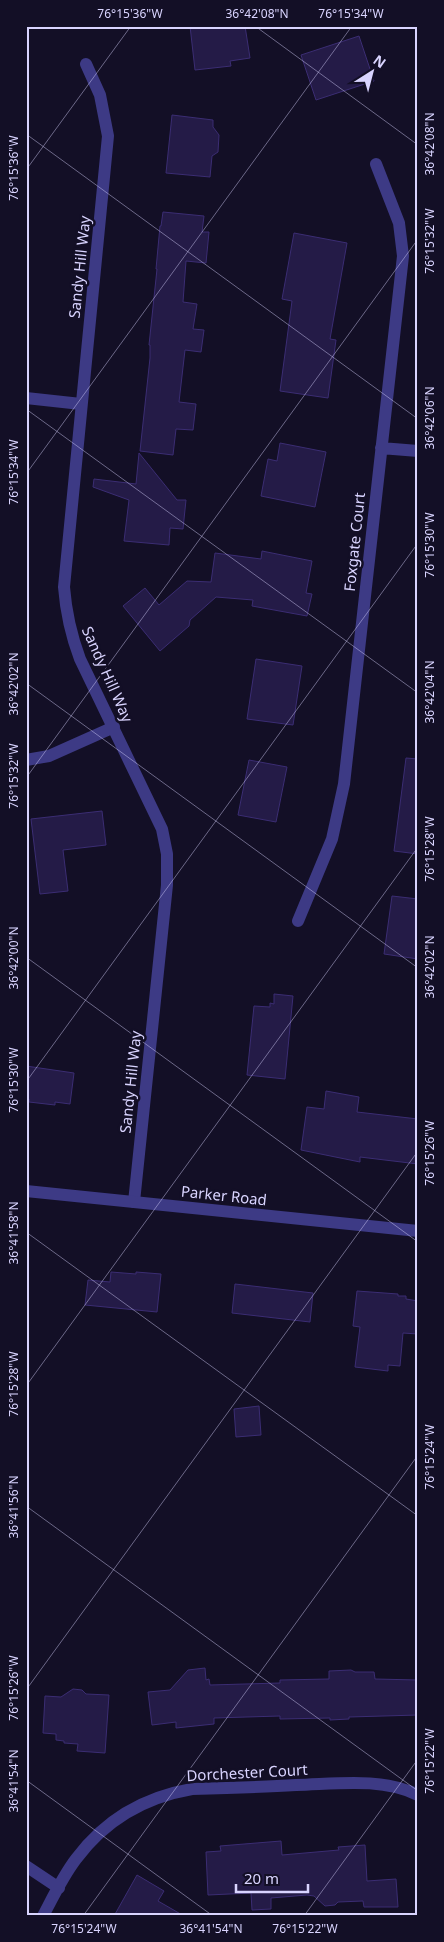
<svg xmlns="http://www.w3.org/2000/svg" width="444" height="1942" viewBox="0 0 444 1942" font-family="'Noto Sans',sans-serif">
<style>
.building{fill:#241b47;stroke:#3b2d73}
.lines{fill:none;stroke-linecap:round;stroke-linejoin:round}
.minor{stroke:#3d3a85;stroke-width:12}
.tertiary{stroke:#3d3a85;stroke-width:12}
.ticks{fill:none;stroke:#d9d4ff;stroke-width:1;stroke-opacity:0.45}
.labels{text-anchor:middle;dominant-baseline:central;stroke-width:5;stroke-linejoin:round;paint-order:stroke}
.street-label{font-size:15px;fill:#d9d4ff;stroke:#130f26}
.neatline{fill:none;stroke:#d9d4ff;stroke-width:2}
.ticks-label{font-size:12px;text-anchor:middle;fill:#d9d4ff}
</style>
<rect width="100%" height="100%" fill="#130f26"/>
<!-- building -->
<path class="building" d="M 190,26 L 245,26 L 250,58 L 230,61 L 231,66 L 195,70 Z
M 359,36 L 374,81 L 316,100 L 301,55 Z
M 172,115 L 213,120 L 213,127 L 219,135 L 218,152 L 212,156 L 210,177 L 166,173 Z
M 163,212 L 204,216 L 202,232 L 209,232 L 206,263 L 186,261 L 183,302 L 197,304 L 193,329 L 204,330 L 201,352 L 185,350 L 179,402 L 196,404 L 193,430 L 176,429 L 173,455 L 140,451 L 150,358 L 150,345 L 149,345 L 157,269 L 156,269 L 160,226 L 161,226 Z
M 294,233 L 347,243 L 330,339 L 336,340 L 328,398 L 280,391 L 292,301 L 282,299 Z
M 280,443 L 326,452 L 315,507 L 261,496 L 268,459 L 277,461 Z
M 139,453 L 177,500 L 186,500 L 183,529 L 170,528 L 169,545 L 124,541 L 129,500 L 93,487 L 94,479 L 136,484 Z
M 262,551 L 312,561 L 306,593 L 312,594 L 307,616 L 252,606 L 253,600 L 216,597 L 190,620 L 189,626 L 160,651 L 123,606 L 145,588 L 159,605 L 187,581 L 211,582 L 215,553 L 261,559 Z
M 256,659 L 302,666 L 293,725 L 247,719 Z
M 406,758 L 418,759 L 418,854 L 394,851 Z
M 249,760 L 287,767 L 276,822 L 238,815 Z
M 102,811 L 106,845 L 63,850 L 68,891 L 40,894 L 31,819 Z
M 392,896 L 418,899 L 418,959 L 384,954 Z
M 274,994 L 293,996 L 285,1079 L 247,1075 L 254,1006 L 270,1007 L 270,1003 L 274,1004 Z
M 26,1066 L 74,1073 L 70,1104 L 55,1102 L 55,1105 L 29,1102 L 29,1099 L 26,1098 Z
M 326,1091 L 359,1097 L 357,1112 L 418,1119 L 418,1164 L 360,1157 L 360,1162 L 301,1150 L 307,1107 L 324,1109 Z
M 111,1272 L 136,1274 L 136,1272 L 161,1274 L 157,1312 L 85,1305 L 88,1280 L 110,1282 Z
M 235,1284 L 313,1293 L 310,1322 L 232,1313 Z
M 357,1291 L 398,1294 L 398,1296 L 406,1296 L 406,1299 L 418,1301 L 418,1334 L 403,1333 L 400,1366 L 388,1365 L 388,1371 L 355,1367 L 360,1327 L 353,1326 Z
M 259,1406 L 261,1435 L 236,1437 L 234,1409 Z
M 205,1668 L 206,1680 L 209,1679 L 210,1685 L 280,1683 L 280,1680 L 329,1679 L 329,1671 L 351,1670 L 355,1672 L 374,1672 L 375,1679 L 418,1680 L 418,1715 L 349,1717 L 349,1719 L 330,1720 L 330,1718 L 280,1719 L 280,1716 L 214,1718 L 214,1724 L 176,1728 L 176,1722 L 152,1725 L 148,1692 L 170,1690 L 188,1670 Z
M 73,1689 L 82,1690 L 86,1694 L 109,1695 L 105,1753 L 77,1751 L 78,1744 L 64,1743 L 64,1741 L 56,1740 L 56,1734 L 43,1733 L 45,1696 L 61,1697 Z
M 281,1841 L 282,1855 L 339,1850 L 338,1847 L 365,1845 L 367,1881 L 396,1879 L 398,1907 L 364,1907 L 363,1901 L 338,1902 L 335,1905 L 325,1906 L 314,1896 L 307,1895 L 271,1898 L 271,1909 L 252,1910 L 251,1893 L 208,1895 L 206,1852 L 221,1851 L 220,1846 Z
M 137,1875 L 164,1891 L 158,1901 L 184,1916 L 114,1916 Z"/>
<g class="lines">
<!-- minor -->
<path class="minor" d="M 86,64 L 100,95 L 108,136 L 64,587 C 66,613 71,635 80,659 L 162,829 L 167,854 L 167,885 L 134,1202
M 26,398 L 81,404
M 381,448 L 418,451
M 26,760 L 49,756 L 114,727
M 298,921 L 332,839 L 344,784 L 403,256 L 399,223 L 376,164
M 26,1866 L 59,1888
M 43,1916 C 53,1897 63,1876 76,1859 C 105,1820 145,1797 192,1789 C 227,1788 262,1787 296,1785 C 336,1784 381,1777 418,1795"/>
<!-- tertiary -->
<path class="tertiary" d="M 26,1191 L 418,1231"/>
</g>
<!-- ticks -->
<path class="ticks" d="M 255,26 L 418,145M 26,134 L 418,419M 26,170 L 131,26M 26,409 L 418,693M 26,474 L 352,26M 26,683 L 418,968M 26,778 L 418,239M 26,957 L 418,1242M 26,1082 L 418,543M 26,1232 L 418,1516M 26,1386 L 418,847M 26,1506 L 418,1791M 26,1690 L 418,1151M 26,1780 L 213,1916M 83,1916 L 418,1455M 304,1916 L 418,1759"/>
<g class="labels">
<!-- street labels -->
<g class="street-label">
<text transform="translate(79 267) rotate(-84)">Sandy Hill Way</text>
<text transform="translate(354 542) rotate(-84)">Foxgate Court</text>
<text transform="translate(108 674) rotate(66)">Sandy Hill Way</text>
<text transform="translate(130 1082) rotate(-84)">Sandy Hill Way</text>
<text transform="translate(224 1195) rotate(6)">Parker Road</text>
<text transform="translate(247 1772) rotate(-3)">Dorchester Court</text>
</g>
</g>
<!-- border -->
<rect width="444" height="1942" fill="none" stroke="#130f26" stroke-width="55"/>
<!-- north arrow -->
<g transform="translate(372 72) rotate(36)" stroke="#130f26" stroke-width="4" paint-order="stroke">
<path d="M0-4L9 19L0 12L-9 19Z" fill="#d9d4ff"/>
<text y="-8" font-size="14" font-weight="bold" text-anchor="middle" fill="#d9d4ff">N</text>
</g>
<!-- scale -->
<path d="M236 1884v8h72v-8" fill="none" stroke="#d9d4ff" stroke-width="2.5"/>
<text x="244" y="1884" font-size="15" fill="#d9d4ff" stroke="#130f26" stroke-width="4" paint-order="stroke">20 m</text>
<rect x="28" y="28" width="388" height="1886" class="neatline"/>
<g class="ticks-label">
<text x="130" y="18">76°15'36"W</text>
<text x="257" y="18">36°42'08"N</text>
<text x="351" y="18">76°15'34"W</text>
<text transform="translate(430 144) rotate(-90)" y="4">36°42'08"N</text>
<text transform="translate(14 168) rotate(-90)" y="4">76°15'36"W</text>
<text transform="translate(430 241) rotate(-90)" y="4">76°15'32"W</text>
<text transform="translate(430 418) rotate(-90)" y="4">36°42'06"N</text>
<text transform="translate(14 472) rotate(-90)" y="4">76°15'34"W</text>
<text transform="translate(430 545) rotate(-90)" y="4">76°15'30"W</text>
<text transform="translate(14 684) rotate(-90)" y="4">36°42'02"N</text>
<text transform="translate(430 692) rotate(-90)" y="4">36°42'04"N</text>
<text transform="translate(14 776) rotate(-90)" y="4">76°15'32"W</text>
<text transform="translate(430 849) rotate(-90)" y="4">76°15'28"W</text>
<text transform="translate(14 958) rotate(-90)" y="4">36°42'00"N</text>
<text transform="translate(430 967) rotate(-90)" y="4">36°42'02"N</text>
<text transform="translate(14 1080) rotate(-90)" y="4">76°15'30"W</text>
<text transform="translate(430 1153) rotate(-90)" y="4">76°15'26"W</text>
<text transform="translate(14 1233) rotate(-90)" y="4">36°41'58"N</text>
<text transform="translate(14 1384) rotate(-90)" y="4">76°15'28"W</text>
<text transform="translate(430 1457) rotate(-90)" y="4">76°15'24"W</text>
<text transform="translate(14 1507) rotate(-90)" y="4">36°41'56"N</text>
<text transform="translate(14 1688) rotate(-90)" y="4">76°15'26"W</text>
<text transform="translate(430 1761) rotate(-90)" y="4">76°15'22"W</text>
<text transform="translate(14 1781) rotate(-90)" y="4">36°41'54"N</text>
<text x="84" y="1933">76°15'24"W</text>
<text x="211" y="1933">36°41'54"N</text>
<text x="305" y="1933">76°15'22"W</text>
</g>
</svg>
